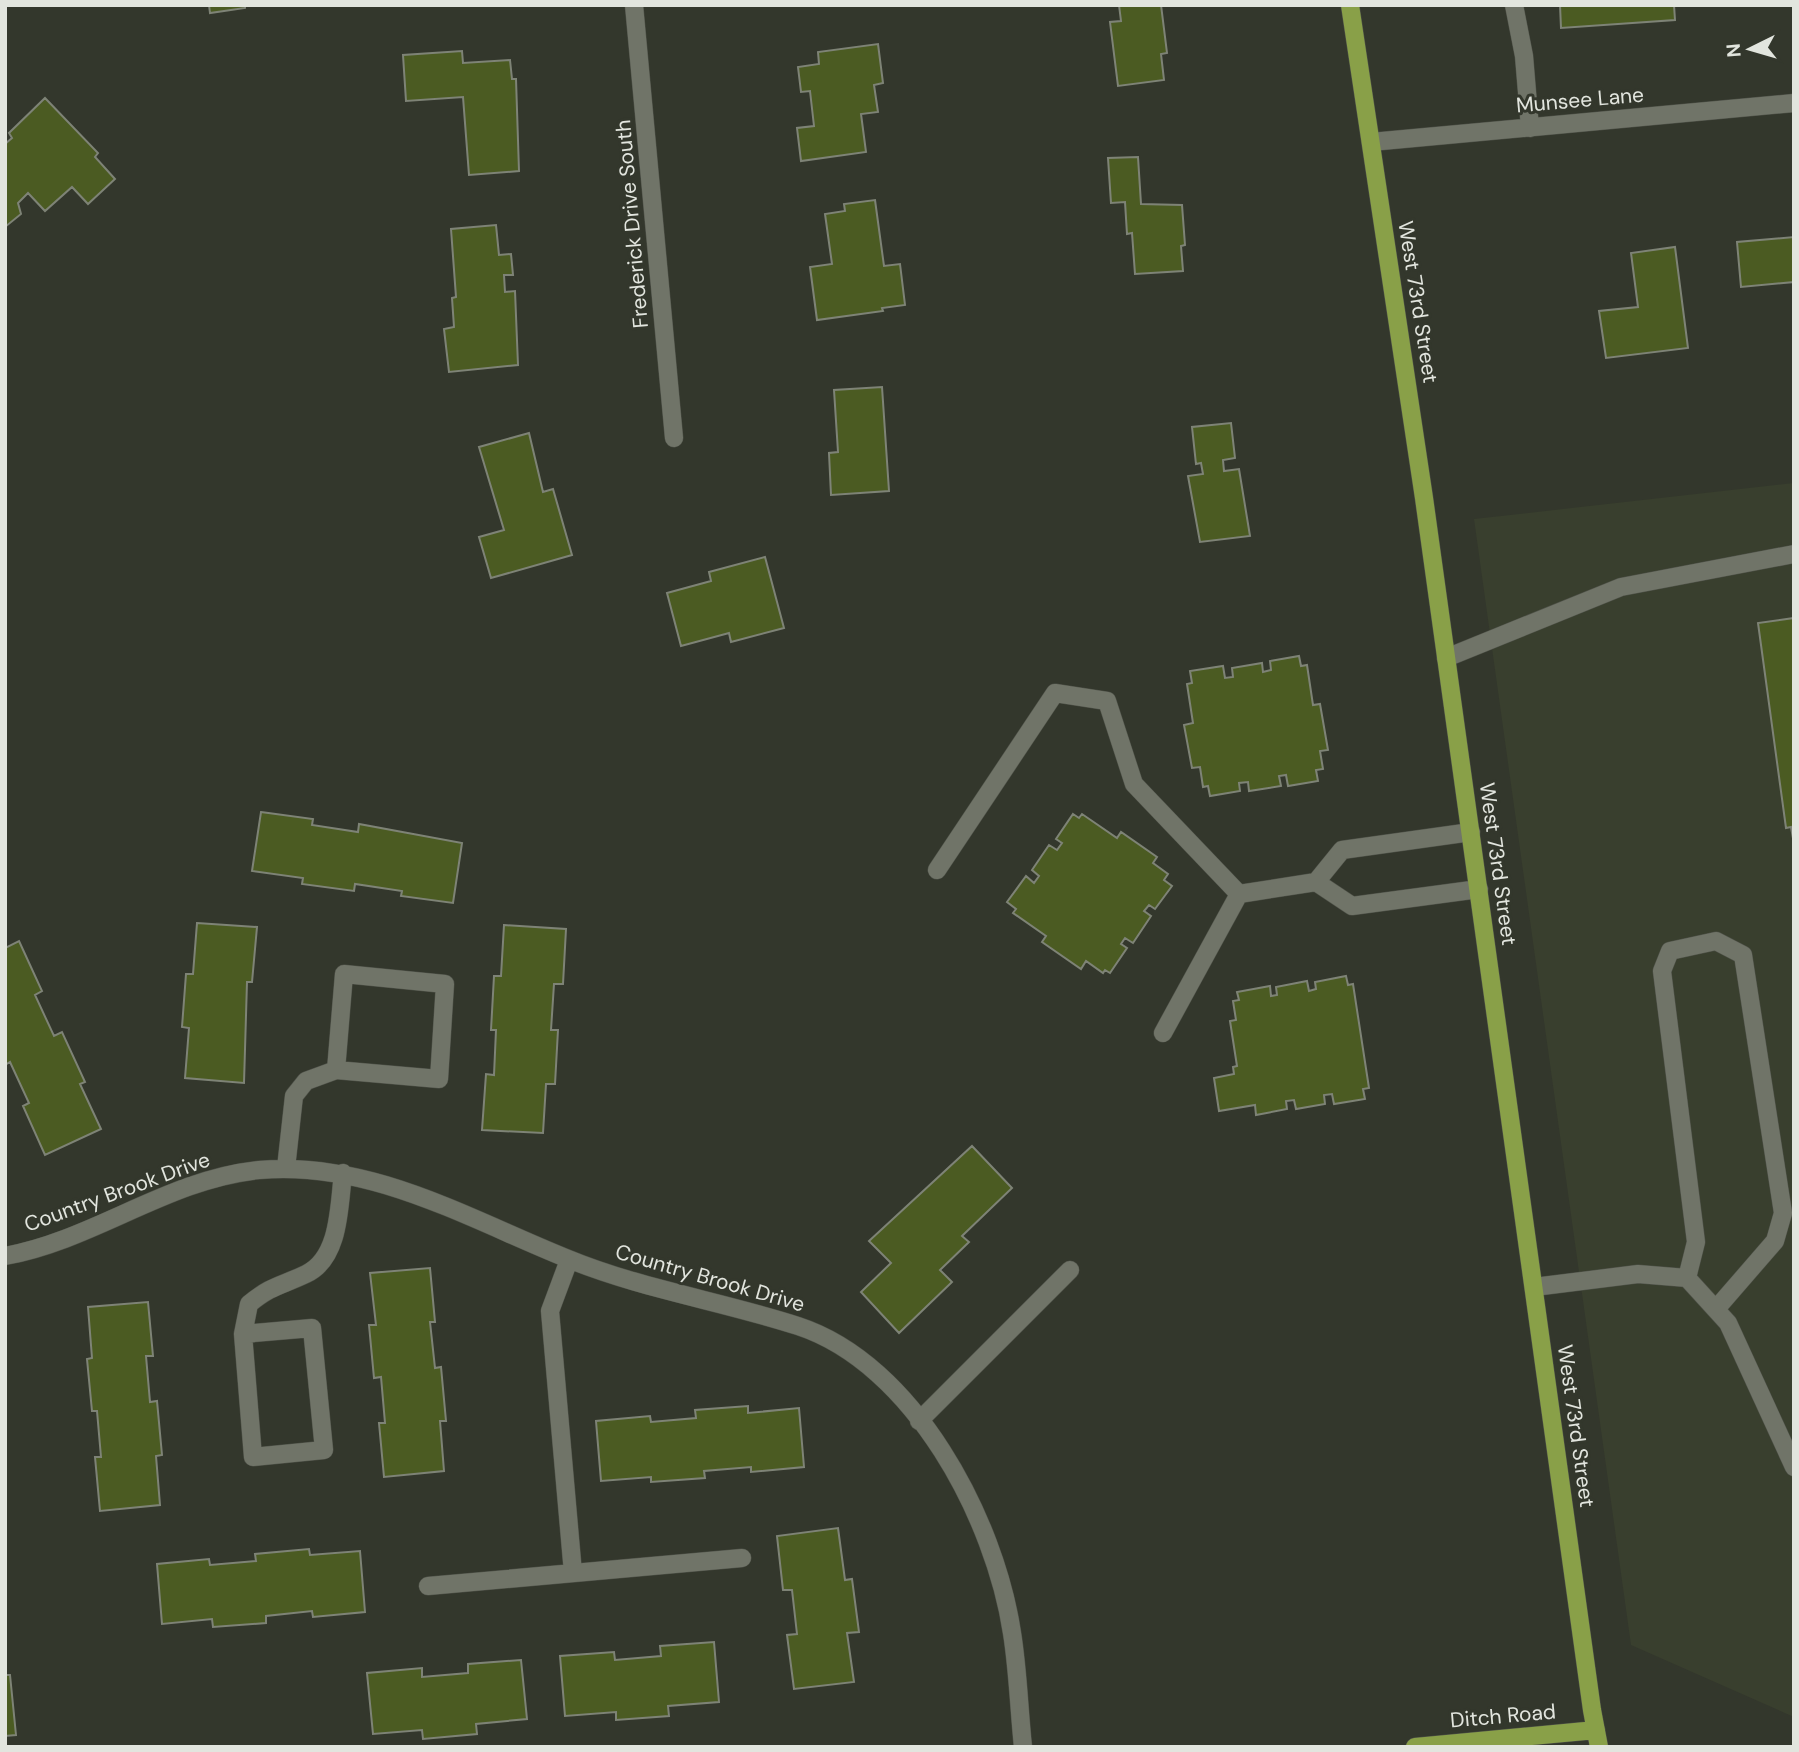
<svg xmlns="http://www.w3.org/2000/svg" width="1799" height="1752" viewBox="0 0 1799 1752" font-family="'DM Sans',sans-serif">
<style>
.built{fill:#393f2e}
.building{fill:#4b5b22;stroke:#7e8376;stroke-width:2}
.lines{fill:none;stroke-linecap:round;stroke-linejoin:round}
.minor-casing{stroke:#4f5249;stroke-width:19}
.major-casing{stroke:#4f5249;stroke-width:19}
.minor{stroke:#707468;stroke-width:18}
.major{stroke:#89a048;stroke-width:18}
.labels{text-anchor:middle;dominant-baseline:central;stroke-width:6;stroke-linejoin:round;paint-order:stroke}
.street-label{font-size:21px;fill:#e2e5de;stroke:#33372c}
</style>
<rect width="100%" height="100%" fill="#33372c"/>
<!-- built -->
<path class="built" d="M 1794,483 L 1794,1717 L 1631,1645 L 1474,519 Z"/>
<!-- building -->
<path class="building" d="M 209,5 L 245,5 L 245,8 L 210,13 Z
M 1119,5 L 1161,5 L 1167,53 L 1161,54 L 1164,80 L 1118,86 L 1110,22 L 1121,21 Z
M 1560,5 L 1674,5 L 1675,20 L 1561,28 Z
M 878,44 L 883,83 L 874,85 L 878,112 L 861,114 L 866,152 L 801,161 L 797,128 L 814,126 L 810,91 L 801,92 L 798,67 L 819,64 L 818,52 Z
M 462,51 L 463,63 L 510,60 L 512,79 L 516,79 L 519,171 L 469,175 L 463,97 L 406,101 L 403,55 Z
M 45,98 L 98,153 L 95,157 L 115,179 L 88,204 L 72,187 L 45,211 L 28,193 L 18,203 L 21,214 L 5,227 L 5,144 L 12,138 L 9,133 Z
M 1138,157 L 1141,204 L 1182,205 L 1185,245 L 1181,246 L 1183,271 L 1135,274 L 1132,233 L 1127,234 L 1125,202 L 1111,203 L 1108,158 Z
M 875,200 L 884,266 L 900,264 L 905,305 L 882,308 L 883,311 L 817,320 L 810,267 L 832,264 L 825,214 L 845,211 L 844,204 Z
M 496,225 L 499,255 L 511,254 L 513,275 L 504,275 L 505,292 L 515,291 L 518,365 L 449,372 L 444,329 L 454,327 L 452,298 L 456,297 L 451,229 Z
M 1794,237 L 1794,282 L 1741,287 L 1737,242 Z
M 1675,247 L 1688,348 L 1606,358 L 1599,311 L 1638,307 L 1631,253 Z
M 882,387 L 889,491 L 831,495 L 829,453 L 838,452 L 834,390 Z
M 1231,423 L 1235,458 L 1223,460 L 1224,471 L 1239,469 L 1250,536 L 1200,542 L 1188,476 L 1203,474 L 1201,463 L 1196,464 L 1192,427 Z
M 529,433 L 543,492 L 553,489 L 572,555 L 491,578 L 479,537 L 504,530 L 479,447 Z
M 765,557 L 784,628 L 731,642 L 729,633 L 681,646 L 667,593 L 711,581 L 709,572 Z
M 1794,618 L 1794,844 L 1791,827 L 1786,828 L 1758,623 Z
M 1299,656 L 1301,666 L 1307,665 L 1313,705 L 1320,704 L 1328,750 L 1320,751 L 1323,769 L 1316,770 L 1318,781 L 1288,786 L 1286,775 L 1279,776 L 1281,786 L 1249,791 L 1248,782 L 1239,783 L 1240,791 L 1210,796 L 1208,786 L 1203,787 L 1200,767 L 1192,768 L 1184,725 L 1193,723 L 1187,684 L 1192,683 L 1190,671 L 1223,666 L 1225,678 L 1233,677 L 1232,668 L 1262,663 L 1263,672 L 1271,670 L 1270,661 Z
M 261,812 L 313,819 L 312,825 L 358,832 L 359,824 L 462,843 L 453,903 L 401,896 L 402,891 L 355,884 L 354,891 L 302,884 L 303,878 L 252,871 Z
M 1073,814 L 1079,818 L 1082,814 L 1117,838 L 1121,832 L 1157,857 L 1153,863 L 1168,874 L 1164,880 L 1172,886 L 1155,909 L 1149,905 L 1144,911 L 1151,916 L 1133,943 L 1125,938 L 1121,944 L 1127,948 L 1110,973 L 1105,970 L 1103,973 L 1086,961 L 1081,969 L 1042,942 L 1046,936 L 1013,913 L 1016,909 L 1007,902 L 1026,876 L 1034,883 L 1039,876 L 1032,870 L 1049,845 L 1057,850 L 1062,843 L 1056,839 Z
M 197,923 L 257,927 L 252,982 L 247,982 L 244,1083 L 185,1078 L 189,1028 L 182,1027 L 186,974 L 193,974 Z
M 504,925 L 566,929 L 563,984 L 554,984 L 551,1030 L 558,1030 L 555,1084 L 546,1084 L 543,1133 L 482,1130 L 486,1074 L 494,1075 L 496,1030 L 491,1030 L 494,976 L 501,976 Z
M 19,941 L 42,991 L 35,995 L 54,1036 L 62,1032 L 85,1082 L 80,1084 L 101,1129 L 45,1155 L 23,1106 L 29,1103 L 10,1062 L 5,1065 L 5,948 Z
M 1346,976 L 1348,985 L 1353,984 L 1369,1088 L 1363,1089 L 1365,1099 L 1334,1104 L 1332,1094 L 1324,1095 L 1325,1104 L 1296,1109 L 1294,1100 L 1286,1101 L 1287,1109 L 1256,1115 L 1255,1105 L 1219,1111 L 1214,1078 L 1234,1074 L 1233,1067 L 1237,1066 L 1230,1021 L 1236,1020 L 1233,1001 L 1239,1000 L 1237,992 L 1270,986 L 1271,996 L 1277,995 L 1276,987 L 1307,981 L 1309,991 L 1316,989 L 1315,982 Z
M 972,1146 L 1012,1188 L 962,1236 L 969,1242 L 940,1270 L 952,1282 L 899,1333 L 861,1292 L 891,1263 L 869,1241 Z
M 430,1268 L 435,1322 L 430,1322 L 435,1368 L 441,1367 L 446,1421 L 440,1421 L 444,1471 L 384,1477 L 379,1423 L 385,1423 L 381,1377 L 374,1378 L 369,1325 L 376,1325 L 370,1273 Z
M 148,1302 L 153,1356 L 146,1356 L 150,1402 L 157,1401 L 162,1455 L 156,1456 L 160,1505 L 100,1511 L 95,1457 L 101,1457 L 97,1411 L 92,1411 L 87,1359 L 92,1358 L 88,1307 Z
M 748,1406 L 748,1413 L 799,1408 L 804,1467 L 751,1472 L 751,1467 L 704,1471 L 705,1478 L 651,1482 L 651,1477 L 601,1481 L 596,1421 L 650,1416 L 651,1422 L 696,1418 L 695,1410 Z
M 838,1528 L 845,1580 L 852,1579 L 859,1632 L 847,1633 L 854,1682 L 794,1689 L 787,1635 L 797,1634 L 792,1590 L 783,1590 L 777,1536 Z
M 309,1549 L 310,1555 L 360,1551 L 365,1612 L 313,1617 L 312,1611 L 266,1616 L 266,1623 L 213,1627 L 212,1619 L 162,1624 L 157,1564 L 209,1559 L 210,1565 L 256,1561 L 255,1554 Z
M 714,1642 L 719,1702 L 668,1706 L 669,1716 L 616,1720 L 616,1712 L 565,1716 L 560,1656 L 614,1652 L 615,1660 L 661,1656 L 660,1646 Z
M 521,1660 L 527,1719 L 476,1724 L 477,1734 L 423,1739 L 422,1730 L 373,1734 L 367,1673 L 422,1668 L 422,1677 L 468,1673 L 468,1664 Z
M 5,1675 L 10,1675 L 16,1735 L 5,1736 Z"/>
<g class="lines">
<!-- minor casing -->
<g class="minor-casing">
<path id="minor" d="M 634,5 L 674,438
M 1514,5 L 1524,56 L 1530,128
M 1371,142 L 1794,103
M 1446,658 L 1621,587 L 1794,554
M 1471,832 L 1342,850 L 1316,882 L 1352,906 L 1479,889
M 937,870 L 1055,693 L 1107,701 L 1134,784 L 1239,894
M 344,974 L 445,984 L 439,1079 L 336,1070 Z
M 1163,1033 L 1239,894 L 1316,882
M 286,1168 L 294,1096 L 306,1081 L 336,1070
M 5,1256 C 94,1240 168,1179 259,1170 C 369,1160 467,1218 566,1258 C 641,1289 721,1301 798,1326 C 914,1364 995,1519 1012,1633 C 1018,1670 1019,1709 1023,1747
M 569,1260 L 550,1311 L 573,1573
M 1687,1278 L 1696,1242 L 1662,971 L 1670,951 L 1716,941 L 1743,955 L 1783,1213 L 1775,1241 L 1716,1309
M 1534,1287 L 1638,1274 L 1687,1278 L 1728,1323 L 1794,1467
M 312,1328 L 324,1450 L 253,1457 L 243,1334 Z
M 243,1334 L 249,1304 C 272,1285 281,1286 306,1274 C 340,1258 339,1206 343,1173
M 919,1421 L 1070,1270
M 428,1586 L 742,1558"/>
</g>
<!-- major casing -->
<g class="major-casing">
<path id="major" d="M 1350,5 L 1424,498 L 1592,1710 L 1599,1747
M 1415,1747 L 1596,1730"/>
</g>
<!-- minor -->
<use href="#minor" class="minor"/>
<!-- major -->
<use href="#major" class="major"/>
</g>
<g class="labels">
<!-- street labels -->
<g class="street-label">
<text transform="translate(1580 100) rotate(-5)">Munsee Lane</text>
<text transform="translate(632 224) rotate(-95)">Frederick Drive South</text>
<text transform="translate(1418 302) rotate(81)">West 73rd Street</text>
<text transform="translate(1498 864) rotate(82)">West 73rd Street</text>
<text transform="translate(117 1192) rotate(-20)">Country Brook Drive</text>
<text transform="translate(710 1278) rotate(16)">Country Brook Drive</text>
<text transform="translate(1576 1426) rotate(82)">West 73rd Street</text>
<text transform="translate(1503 1716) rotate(-5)">Ditch Road</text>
</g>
</g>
<!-- border -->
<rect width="1799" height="1752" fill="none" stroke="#e2e5de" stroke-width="14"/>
<!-- north arrow -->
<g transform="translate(1750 49) rotate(265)" stroke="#33372c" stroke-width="5" paint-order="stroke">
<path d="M0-5L12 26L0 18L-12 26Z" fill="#e2e5de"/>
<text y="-10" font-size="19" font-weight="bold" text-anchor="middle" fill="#e2e5de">N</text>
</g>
</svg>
